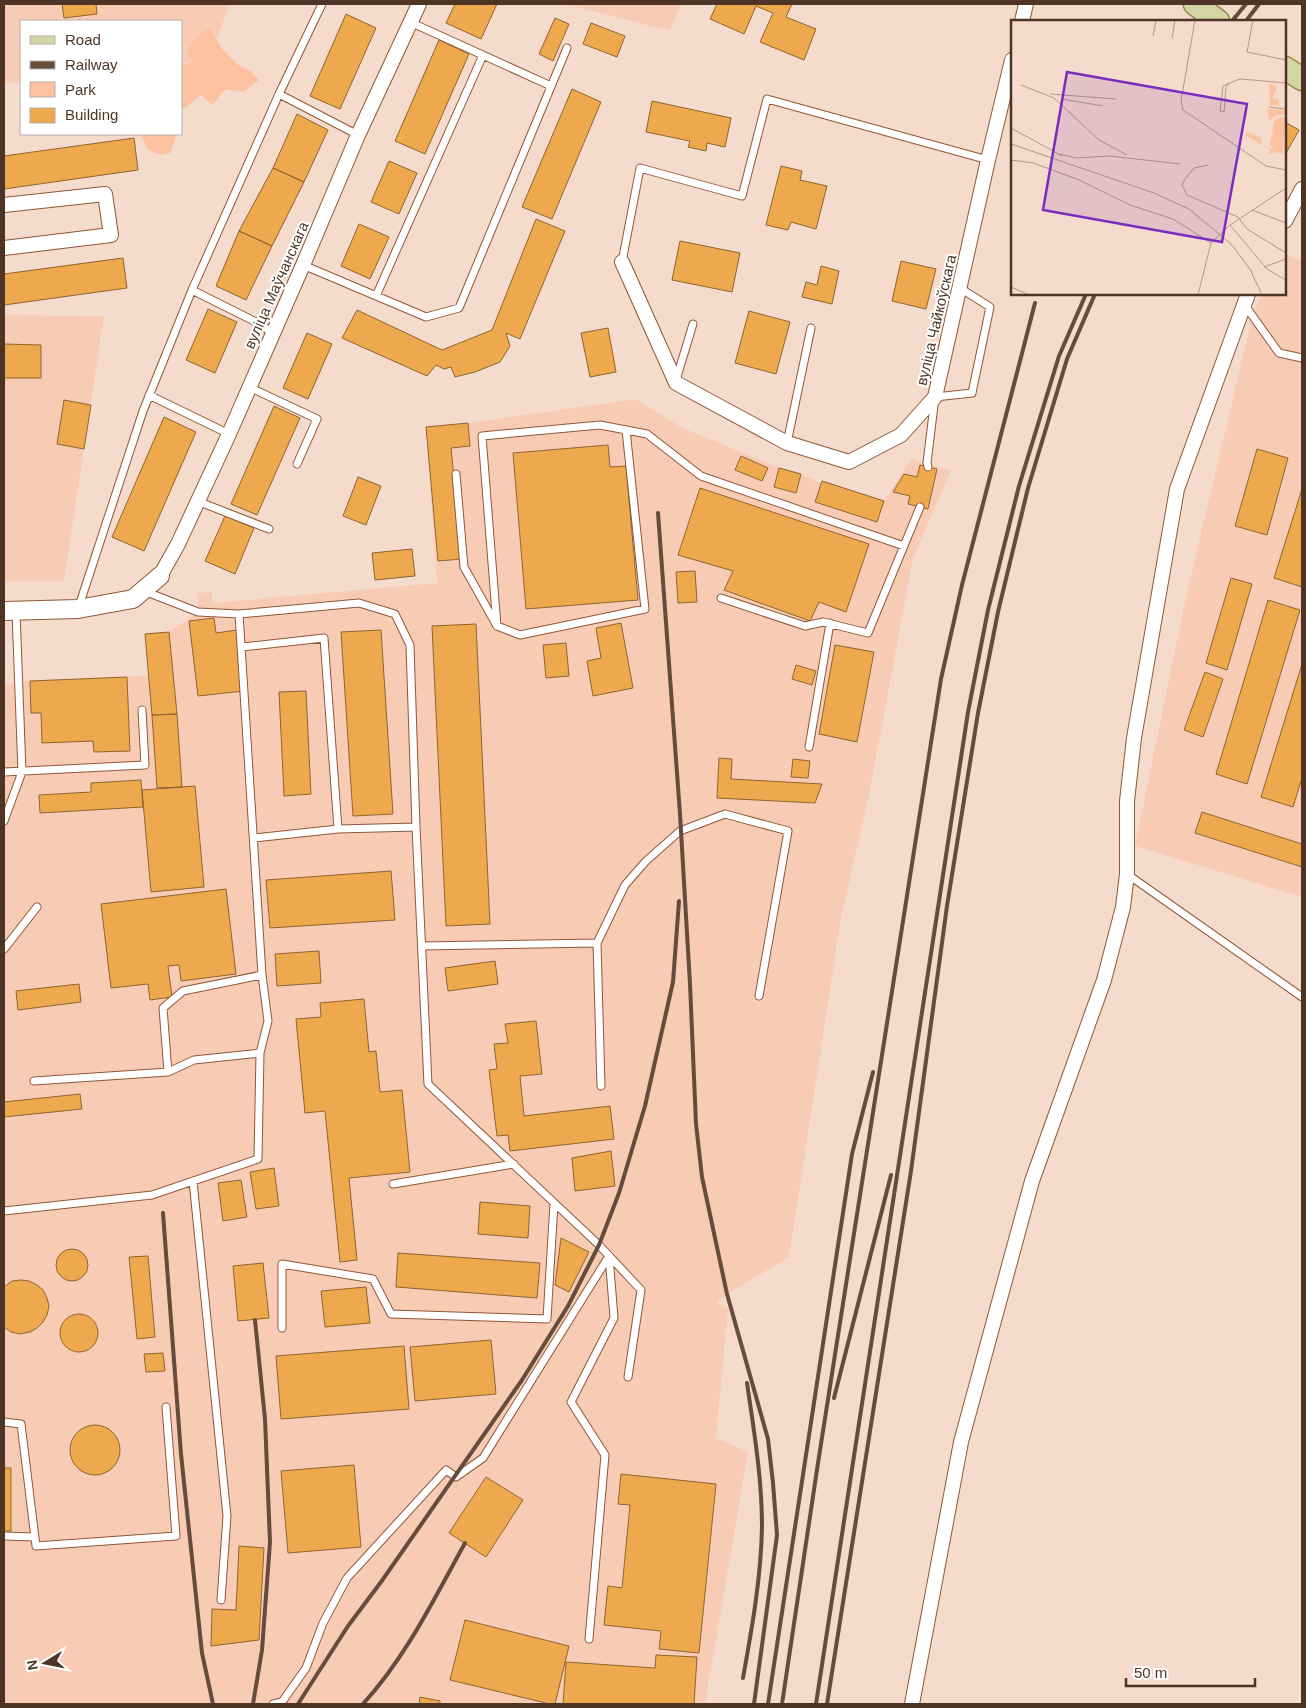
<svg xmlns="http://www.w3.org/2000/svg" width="1306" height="1708" viewBox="0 0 1306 1708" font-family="Arial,sans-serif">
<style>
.built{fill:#f8ccb4}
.green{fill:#fcc2a0}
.building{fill:#eea94e;stroke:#8e642e}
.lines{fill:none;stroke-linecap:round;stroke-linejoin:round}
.service-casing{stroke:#905735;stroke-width:9}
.minor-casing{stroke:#905735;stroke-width:16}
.tertiary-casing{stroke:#905735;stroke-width:20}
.primary-casing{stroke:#918a50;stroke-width:25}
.service{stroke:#fff;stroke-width:7}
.minor{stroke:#fff;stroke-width:14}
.tertiary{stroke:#fff;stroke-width:18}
.primary{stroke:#d3d5a4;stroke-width:22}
.rail{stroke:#654c3d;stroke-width:4}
.labels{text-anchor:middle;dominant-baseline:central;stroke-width:4;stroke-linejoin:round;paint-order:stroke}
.street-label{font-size:15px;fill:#4d3425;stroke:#fff}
.inset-road{fill:none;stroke:#b29889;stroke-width:1}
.view{fill:#7b2cbf;fill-opacity:0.15;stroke:#7b2cbf;stroke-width:2.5}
.inset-edge{fill:none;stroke:#4d3425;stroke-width:2.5}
</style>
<rect width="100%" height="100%" fill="#f5dbcc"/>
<!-- built -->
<path class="built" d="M 4,4 L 230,4 L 208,61 L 181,63 L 181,21 L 21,21 L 21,81 L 4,83 Z
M 564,4 L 681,4 L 670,31 Z
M 1285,254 L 1302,261 L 1302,897 L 1135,846 L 1186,597 L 1253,314 L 1262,294 L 1285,294 Z
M 4,315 L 104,316 L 64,581 L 4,581 Z
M 636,399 L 681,427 L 779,468 L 801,474 L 820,483 L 822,481 L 884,501 L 911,459 L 951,471 L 913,558 L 870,790 L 841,918 L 789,1257 L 727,1294 L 717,1302 L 728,1309 L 716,1438 L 748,1452 L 705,1704 L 4,1704 L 4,685 L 30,681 L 149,675 L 145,634 L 169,632 L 198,612 L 198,593 L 212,592 L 213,603 L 437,583 L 426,427 L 468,423 Z"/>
<!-- green -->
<path class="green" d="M 210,28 L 222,49 L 237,64 L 251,71 L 259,80 L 244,92 L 226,89 L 212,105 L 201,95 L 182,110 L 181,113 L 181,65 L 193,62 L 187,50 L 201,32 Z
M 141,134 L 177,134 L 170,153 L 161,155 L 148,150 Z"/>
<!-- building -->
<path class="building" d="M 62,4 L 96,4 L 97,14 L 64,18 Z
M 455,4 L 497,4 L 481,39 L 446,23 Z
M 717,4 L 792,4 L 786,17 L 816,29 L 804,60 L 760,42 L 773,13 L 756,6 L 744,34 L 710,19 Z
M 346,14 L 376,28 L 340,109 L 310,96 Z
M 555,18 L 569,24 L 553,61 L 539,54 Z
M 591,23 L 625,36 L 617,57 L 583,44 Z
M 439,40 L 469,54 L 425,154 L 395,141 Z
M 572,89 L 601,102 L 552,219 L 522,207 Z
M 652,101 L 731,118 L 725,147 L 707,143 L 706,151 L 688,147 L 690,141 L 646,132 Z
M 297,114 L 328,130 L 304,182 L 273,168 Z
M 1285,122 L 1299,130 L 1285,155 Z
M 134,138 L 138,170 L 4,189 L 4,156 Z
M 389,161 L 417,173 L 399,214 L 371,202 Z
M 781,166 L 802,171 L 800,180 L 827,186 L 816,229 L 791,222 L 788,230 L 766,225 Z
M 273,168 L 304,182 L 272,246 L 239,231 Z
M 536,219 L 565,231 L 520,339 L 506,333 L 510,346 L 500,362 L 475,372 L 455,377 L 451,367 L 444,369 L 436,365 L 427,376 L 342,338 L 357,310 L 442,350 L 492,330 Z
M 359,224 L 389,237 L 370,279 L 341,266 Z
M 239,231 L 272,246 L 246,300 L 216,286 Z
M 680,241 L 740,253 L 732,292 L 672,280 Z
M 123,258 L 127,288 L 4,305 L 4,274 Z
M 901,261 L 936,269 L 926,309 L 892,301 Z
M 821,266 L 839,271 L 832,304 L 802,297 L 806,282 L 817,285 Z
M 208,309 L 237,322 L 215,373 L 186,360 Z
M 749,311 L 790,322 L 776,374 L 735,363 Z
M 608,328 L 616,372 L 590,377 L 581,333 Z
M 307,333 L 332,344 L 308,399 L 283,388 Z
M 4,344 L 41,345 L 41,378 L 4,378 Z
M 64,400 L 91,405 L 84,449 L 57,444 Z
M 274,406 L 300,418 L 257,515 L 231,504 Z
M 164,417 L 196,432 L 144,551 L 112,537 Z
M 468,423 L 470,446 L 451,448 L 462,559 L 438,561 L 426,427 Z
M 608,445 L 610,467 L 626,466 L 638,600 L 526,609 L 513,453 Z
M 1257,449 L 1288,458 L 1267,535 L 1235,526 Z
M 741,456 L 768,468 L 762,481 L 735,470 Z
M 920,465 L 937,469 L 928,509 L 908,504 L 910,496 L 893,492 L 904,474 L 917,477 Z
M 779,468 L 801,474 L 796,493 L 774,487 Z
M 358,477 L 381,486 L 366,525 L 343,516 Z
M 822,481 L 884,501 L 877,522 L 815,502 Z
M 700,488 L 869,544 L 846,612 L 819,602 L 810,621 L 724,590 L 733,571 L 678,555 Z
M 1302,489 L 1302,587 L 1274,578 Z
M 225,516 L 254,528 L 235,574 L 205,561 Z
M 412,549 L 415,576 L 375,580 L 372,553 Z
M 695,571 L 697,602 L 678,603 L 676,572 Z
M 1231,578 L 1252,584 L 1227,670 L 1206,663 Z
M 1268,600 L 1300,610 L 1247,784 L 1216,774 Z
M 214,618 L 216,633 L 237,630 L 244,691 L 198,696 L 189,621 Z
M 621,623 L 633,688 L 593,696 L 587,661 L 601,658 L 596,628 Z
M 476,624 L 490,924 L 446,926 L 432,626 Z
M 381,630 L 393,814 L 353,816 L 341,632 Z
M 169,632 L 177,714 L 152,715 L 145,634 Z
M 566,643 L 569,676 L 546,678 L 543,645 Z
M 835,645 L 874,652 L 857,742 L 819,734 Z
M 1302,664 L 1302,778 L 1293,807 L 1261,797 Z
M 796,665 L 816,671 L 812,685 L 792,679 Z
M 1205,672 L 1223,679 L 1203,737 L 1184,730 Z
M 127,677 L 130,751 L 94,752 L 93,741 L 42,743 L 41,713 L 31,713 L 30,681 Z
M 306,691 L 311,794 L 284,796 L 279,692 Z
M 177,714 L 182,787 L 157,788 L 152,715 Z
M 719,758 L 732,759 L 731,779 L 822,784 L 815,803 L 717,798 Z
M 793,759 L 810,761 L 808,778 L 791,777 Z
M 141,780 L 143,807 L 40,813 L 39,795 L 91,792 L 91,783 Z
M 195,786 L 204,887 L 151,892 L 142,790 Z
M 1202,812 L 1302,844 L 1302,867 L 1195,833 Z
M 391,871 L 395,920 L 270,928 L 266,880 Z
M 226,889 L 236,974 L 181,981 L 179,965 L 168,966 L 172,997 L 150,1000 L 148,984 L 111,988 L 101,904 Z
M 319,951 L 321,983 L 277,986 L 275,954 Z
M 495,961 L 498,984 L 448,991 L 445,968 Z
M 79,984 L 81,1002 L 18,1010 L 16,991 Z
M 364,999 L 369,1052 L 376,1051 L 380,1092 L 402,1090 L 410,1172 L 349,1178 L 357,1260 L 340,1262 L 325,1111 L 305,1113 L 296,1019 L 321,1017 L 320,1003 Z
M 536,1021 L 542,1074 L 520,1076 L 524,1116 L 610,1106 L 614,1139 L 510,1151 L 508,1135 L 497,1136 L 489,1070 L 497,1069 L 494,1044 L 508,1043 L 505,1024 Z
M 80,1094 L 82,1109 L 4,1117 L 4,1102 Z
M 611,1151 L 615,1186 L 575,1191 L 572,1158 Z
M 274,1168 L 279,1206 L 256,1209 L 250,1172 Z
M 241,1180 L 247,1217 L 223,1221 L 218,1183 Z
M 480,1202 L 530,1206 L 528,1238 L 478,1234 Z
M 561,1238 L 589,1252 L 569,1292 L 555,1285 Z
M56 1265a16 16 0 1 1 32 0a16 16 0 1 1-32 0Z
M 398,1253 L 540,1263 L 537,1298 L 396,1287 Z
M 148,1256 L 155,1337 L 137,1339 L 129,1257 Z
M 263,1263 L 269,1318 L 238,1321 L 233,1266 Z
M 21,1280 L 29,1281 L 37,1285 L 43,1290 L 47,1298 L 49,1306 L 47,1315 L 43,1322 L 37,1328 L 30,1332 L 20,1334 L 11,1332 L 4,1327 L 4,1287 L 12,1281 Z
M 366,1287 L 370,1323 L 325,1327 L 321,1291 Z
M60 1333a19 19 0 1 1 38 0a19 19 0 1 1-38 0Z
M 491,1340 L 496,1394 L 415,1401 L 410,1347 Z
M 404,1346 L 409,1409 L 281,1419 L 276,1356 Z
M 163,1353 L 165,1371 L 146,1372 L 144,1354 Z
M70 1450a25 25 0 1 1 50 0a25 25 0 1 1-50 0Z
M 354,1465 L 361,1547 L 288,1553 L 281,1471 Z
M 4,1468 L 11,1468 L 11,1531 L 4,1531 Z
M 621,1474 L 716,1484 L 699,1653 L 659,1649 L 661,1631 L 604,1625 L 608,1586 L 622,1588 L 630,1505 L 618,1504 Z
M 486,1477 L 523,1500 L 486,1557 L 449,1533 Z
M 239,1546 L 264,1548 L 259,1640 L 211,1646 L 212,1609 L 236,1610 Z
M 465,1620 L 569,1646 L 555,1704 L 550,1704 L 450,1680 Z
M 656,1655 L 697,1657 L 694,1704 L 563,1704 L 566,1662 L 655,1668 Z
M 420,1697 L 440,1701 L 440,1704 L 419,1704 Z"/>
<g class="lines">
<!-- service casing -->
<g class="service-casing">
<path id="service" d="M 410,22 L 551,86
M 279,94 L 322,4
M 622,262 L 640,168 L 742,196 L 767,99 L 988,160
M 303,265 L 426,317 L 459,308 L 567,48
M 192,290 L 279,94 L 358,135
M 376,296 L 483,55
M 1244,304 L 1279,353 L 1302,358
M 676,380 L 693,324
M 249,387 L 317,419 L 297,464
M 149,395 L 229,434
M 787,443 L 811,328
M 928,467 L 927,463 L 935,397 L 972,393 L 990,307 L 960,288
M 456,474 L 464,567 L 497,626 L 482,436 L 600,425 L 647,434 L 701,476 L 904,546
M 197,501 L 269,529
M 144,591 L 198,612 L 239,614 L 262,975
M 721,598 L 805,626 L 823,622 L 868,633 L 920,507
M 78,609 L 143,411 L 192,290 L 258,323 L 273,333
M 239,614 L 359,603 L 395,614 L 410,645 L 416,827 L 338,829
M 497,626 L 520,635 L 645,609 L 626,430
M 242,647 L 324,638 L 338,829 L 254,838
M 809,747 L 830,623
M 4,772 L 145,765 L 142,710
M 4,821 L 22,772 L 16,612
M 416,827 L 428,1084 L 599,1245 L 641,1290 L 628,1377
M 1127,874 L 1302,997
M 597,943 L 601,1086
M 422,946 L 597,943 L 625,885 L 646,861 L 680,831 L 725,814 L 788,831 L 759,996
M 4,949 L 37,907
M 168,1072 L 163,1008 L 183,991 L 262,975 L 268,1021 L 260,1053
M 193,1181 L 227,1516 L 221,1600
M 393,1184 L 514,1164
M 4,1211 L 152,1195 L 258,1159 L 260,1053 L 194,1060 L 168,1072 L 34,1081
M 282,1328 L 282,1264 L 373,1279 L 391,1314 L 547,1319 L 554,1203
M 4,1422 L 21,1424 L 36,1546 L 176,1536 L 166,1407
M 4,1536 L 35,1537
M 589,1639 L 605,1455 L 571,1402 L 614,1318 L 609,1256
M 273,1704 L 282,1702 L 306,1668 L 323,1623 L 347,1578 L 446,1470 L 456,1477 L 483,1458 L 609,1256"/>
</g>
<!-- minor casing -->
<g class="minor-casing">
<path id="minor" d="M 1022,21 L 1026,4
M 4,205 L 105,194 L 111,235 L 4,248
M 1285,221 L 1302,189
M 622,262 L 676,383 L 787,443 L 849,462 L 901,435 L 935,397 L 988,160 L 1012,60
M 160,576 L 178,544 L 229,434 L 303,265 L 358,135 L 419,4
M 912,1704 L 961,1442 L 1032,1181 L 1104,980 L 1123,907 L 1127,874 L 1127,801 L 1134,738 L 1177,489 L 1248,294"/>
</g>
<!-- tertiary casing -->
<g class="tertiary-casing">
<path id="tertiary" d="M 4,611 L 78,609 L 133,599 L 160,576"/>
</g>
<!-- primary casing -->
<g class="primary-casing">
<path id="primary" d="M 1195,4 L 1218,21
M 1285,68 L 1302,79"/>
</g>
<!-- service -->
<use href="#service" class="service"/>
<!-- minor -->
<use href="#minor" class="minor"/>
<!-- tertiary -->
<use href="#tertiary" class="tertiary"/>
<!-- primary -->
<use href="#primary" class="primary"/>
<!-- rail -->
<path class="rail" d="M 1232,21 L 1246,4
M 1246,21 L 1259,4
M 658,513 L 680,814 L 690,984 L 696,1124 L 702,1177 L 727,1294 L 768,1439 L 773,1483 L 777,1535 L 754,1704
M 163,1213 L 181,1454 L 202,1653 L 213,1704
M 834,1398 L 891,1175
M 743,1678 C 752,1628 761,1578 762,1527 C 762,1478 754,1431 747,1383
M 253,1704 L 262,1650 L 270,1542 L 265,1419 L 255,1320
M 298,1704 L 348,1626 L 381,1582 L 522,1380 L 568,1306 L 599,1245 L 619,1193 L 645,1106 L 673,982 L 679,901
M 363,1704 C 406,1657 434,1599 465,1543
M 768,1704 L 852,1154 L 873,1072
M 782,1704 L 818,1463 L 941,679 L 962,585 L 1035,303
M 816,1704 L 968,712 L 988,610 L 1019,486 L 1059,356 L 1086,294
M 827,1704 L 911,1171 L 947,906 L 978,713 L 998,612 L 1028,488 L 1067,359 L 1095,294"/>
</g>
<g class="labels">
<!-- street labels -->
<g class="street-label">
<text transform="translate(276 285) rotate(-66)">вуліца Маўчанскага</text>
<text transform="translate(936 320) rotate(-77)">вуліца Чайкоўскага</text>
</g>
</g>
<!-- overview -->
<g transform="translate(1011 20)">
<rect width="275" height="275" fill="#f5dbcc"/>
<path d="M 258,63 L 266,67 L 261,78 L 268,79 L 268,86 L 259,85 ZM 256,89 L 275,90 L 275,94 L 263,96 L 259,101 ZM 274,97 L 272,134 L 263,132 L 258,135 L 259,130 L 234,115 L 236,112 L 250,118 L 250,124 L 263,131 L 259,124 L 263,102 L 266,98 Z" fill="#fcc2a0"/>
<path class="inset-road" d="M 184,0 L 170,81 L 172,90 L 255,146 L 275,150M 242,0 L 236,32 L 275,40M 142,16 L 145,0M 161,18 L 164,0M 218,63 L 215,67 L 213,92 L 209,91 L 212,66 L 226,60 L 230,59 L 275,63M 10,65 L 43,78 L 88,120 L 116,135M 39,74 L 105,79M 50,79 L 92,86M 258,87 L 275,89M 0,108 L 51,136M 0,124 L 143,173 L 178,189 L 220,224 L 239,249 L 251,275M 48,134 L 65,138 L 99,136 L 169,144M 0,140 L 22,143 L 66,159 L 119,185 L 162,199 L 200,223M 197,145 L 183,148 L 174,159 L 171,165 L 176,175 L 227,197 L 236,209 L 275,233M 241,190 L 275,203M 219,205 L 256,249 L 275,260M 253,247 L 275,239M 0,267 L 18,275M 187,275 L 200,223 L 219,205 L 275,168"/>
<path class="view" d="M 56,52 L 236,84 L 211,222 L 32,190 Z"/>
<rect width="275" height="275" class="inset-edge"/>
</g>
<!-- border -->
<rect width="1306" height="1708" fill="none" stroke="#4d3425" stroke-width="10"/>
<!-- legend -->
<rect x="20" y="20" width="162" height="115" fill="#ffffff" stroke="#b8aea8"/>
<rect x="30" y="36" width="25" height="8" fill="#d3d5a4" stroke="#b8aea8"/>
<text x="65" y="45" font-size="15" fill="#4d3425">Road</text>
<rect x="30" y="61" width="25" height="8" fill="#654c3d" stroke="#b8aea8"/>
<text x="65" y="70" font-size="15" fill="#4d3425">Railway</text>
<rect x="30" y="82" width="25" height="15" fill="#fcc2a0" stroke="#b8aea8"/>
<text x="65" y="95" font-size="15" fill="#4d3425">Park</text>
<rect x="30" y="108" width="25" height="15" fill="#eea94e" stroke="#b8aea8"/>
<text x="65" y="120" font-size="15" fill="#4d3425">Building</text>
<!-- north arrow -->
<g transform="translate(45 1663) rotate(260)" stroke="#ffffff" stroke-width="4" paint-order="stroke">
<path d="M0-4L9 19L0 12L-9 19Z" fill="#4d3425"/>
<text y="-8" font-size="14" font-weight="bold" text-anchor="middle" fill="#4d3425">N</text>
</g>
<!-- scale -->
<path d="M1126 1678v8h129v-8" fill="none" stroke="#4d3425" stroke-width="2.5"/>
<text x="1134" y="1678" font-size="15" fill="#4d3425" stroke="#ffffff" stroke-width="4" paint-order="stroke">50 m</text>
</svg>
